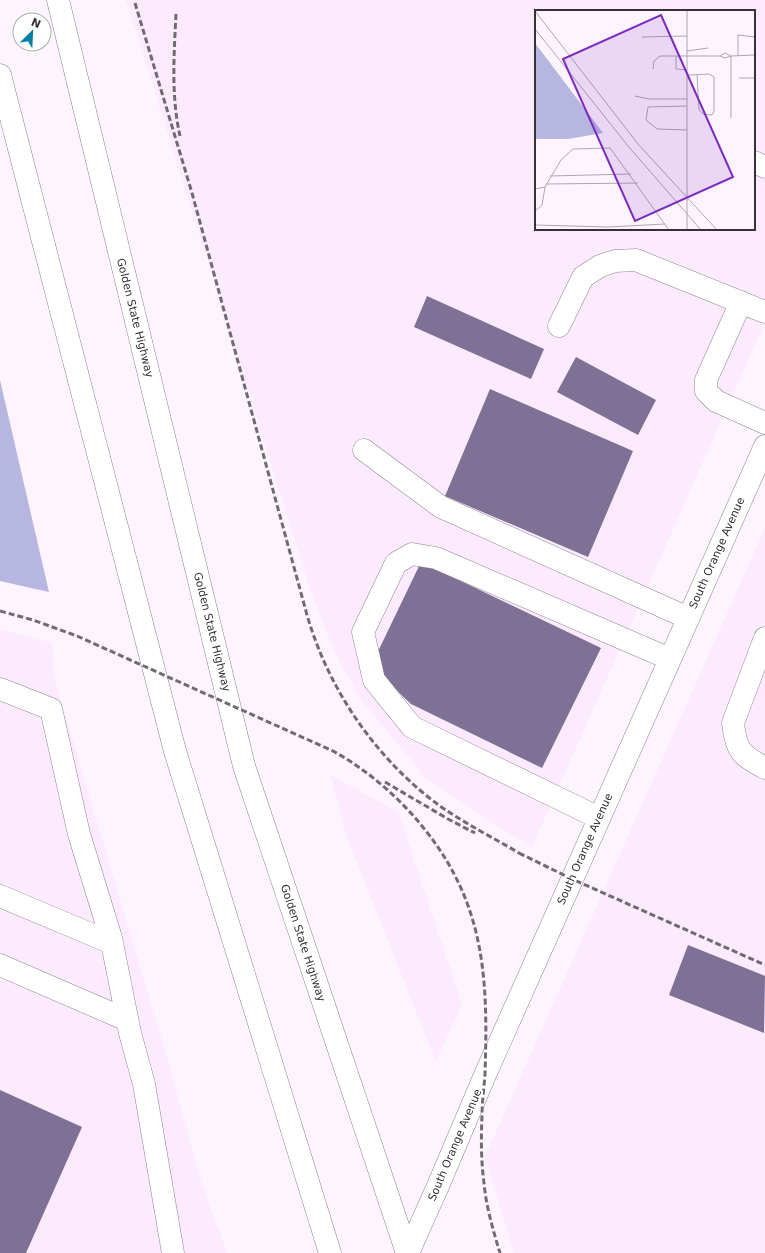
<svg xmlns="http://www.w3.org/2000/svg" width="765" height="1253" viewBox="0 0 765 1253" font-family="'DejaVu Sans',sans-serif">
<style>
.built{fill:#fcebfe;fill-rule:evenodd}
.water{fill:#b6b6e0}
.building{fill:#7f7095}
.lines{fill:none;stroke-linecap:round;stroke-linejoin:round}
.minor-casing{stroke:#8e8090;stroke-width:23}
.highway-casing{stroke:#8e8090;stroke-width:23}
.minor{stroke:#fff;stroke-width:22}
.highway{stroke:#fff;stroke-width:22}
.rail{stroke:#716a72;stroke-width:3;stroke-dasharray:6 3;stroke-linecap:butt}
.labels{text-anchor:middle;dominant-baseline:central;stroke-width:4;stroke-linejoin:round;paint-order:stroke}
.street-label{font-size:11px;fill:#363037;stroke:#fff}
.inset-road{fill:none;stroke:#aea6af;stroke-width:1}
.view{fill:#7b2cbf;fill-opacity:0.15;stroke:#7b2cbf;stroke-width:2}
.inset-edge{fill:none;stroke:#363037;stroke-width:2}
</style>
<rect width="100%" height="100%" fill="#fef4ff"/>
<!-- built -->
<path class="built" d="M 126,0 L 765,0 L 765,322 L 532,847 L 487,820 L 426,778 L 362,701 L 335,653 L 311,592 ZM 536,11 L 754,11 L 754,229 L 536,229 Z
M 765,528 L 765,1253 L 514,1253 L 485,1157 Z
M 0,629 L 52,643 L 55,680 L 166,1054 L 202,1184 L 227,1253 L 0,1253 Z
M 331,776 L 398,811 L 462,1004 L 436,1062 L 346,835 Z"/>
<!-- water -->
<path class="water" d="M 0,380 L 49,592 L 0,581 Z"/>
<!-- building -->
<path class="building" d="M 427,296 L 544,349 L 531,379 L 414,327 Z
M 576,357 L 656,400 L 638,435 L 557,392 Z
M 490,389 L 633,451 L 588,557 L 445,496 Z
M 421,562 L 601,648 L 542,768 L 411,704 L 371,666 Z
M 688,945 L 765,976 L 764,1033 L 669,995 Z
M 0,1090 L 82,1127 L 26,1253 L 0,1253 Z"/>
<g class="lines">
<!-- minor casing -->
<g class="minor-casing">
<path id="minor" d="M 754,162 L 765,167
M 741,302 L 706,380 L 706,391 L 716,401 L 765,423
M 559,326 L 583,277 L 600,266 L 615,261 L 636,260 L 765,312
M 364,450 L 441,507 L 688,618
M 765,638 L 733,723 C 736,751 741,755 765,768
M 0,689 L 51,709 L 79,834 L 111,938 L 130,1033 L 144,1084 L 173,1253
M 599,818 L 412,727 L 374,680 L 363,632 L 396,563 L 412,554 L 436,558 L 670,659
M 0,896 L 112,943
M 0,965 L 127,1020
M 408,1253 L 438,1186 L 485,1075 L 765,446"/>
</g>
<!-- highway casing -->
<g class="highway-casing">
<path id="highway" d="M 58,0 L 244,766 L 407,1253
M 0,75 L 175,751 L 330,1253"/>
</g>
<!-- minor -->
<use href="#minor" class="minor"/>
<!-- highway -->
<use href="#highway" class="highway"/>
<!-- rail -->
<path class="rail" d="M 135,3 L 192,193 L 307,615 C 329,691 377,760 440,806 C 467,825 496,839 524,856
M 176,14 C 174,55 171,96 180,136
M 0,611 L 33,620 L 77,636 L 333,751 C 369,771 401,799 426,831 C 486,907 488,982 485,1074 C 484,1088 482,1102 482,1116 C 481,1138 481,1161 484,1183 C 486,1206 493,1230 500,1253
M 385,782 L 448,819 L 475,833
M 519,853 L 572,879 L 765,965"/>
</g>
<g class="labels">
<!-- street labels -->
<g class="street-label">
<text transform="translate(135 318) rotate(76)">Golden State Highway</text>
<text transform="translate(717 553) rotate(-66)">South Orange Avenue</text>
<text transform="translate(212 632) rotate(76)">Golden State Highway</text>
<text transform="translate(585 849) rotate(-66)">South Orange Avenue</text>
<text transform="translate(303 943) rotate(72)">Golden State Highway</text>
<text transform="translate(455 1145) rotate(-67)">South Orange Avenue</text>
</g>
</g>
<!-- overview -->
<g transform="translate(535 10)">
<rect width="220" height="220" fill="#fef4ff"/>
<path d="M 0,33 L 68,123 L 33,129 L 0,129 Z" fill="#b6b6e0"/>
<path class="inset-road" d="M 152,0 L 152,220M 0,1 L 103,134 L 182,220M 0,19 L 93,136 L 166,220M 107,27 L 152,26M 152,41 L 173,38M 141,46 L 141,59 L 152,60M 203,46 L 203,25 L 220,27M 118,59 L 119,51 L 125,46 L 185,46 L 190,48 L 196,46 L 190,43 L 185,46M 152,65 L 156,65 L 174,64 L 179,67 L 179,101 L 177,105 L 168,104 L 164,100 L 162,65M 204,68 L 220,68M 100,86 L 114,89 L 152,89M 152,96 L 113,97 L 111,110 L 122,119 L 152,120M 196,108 L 196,46 L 220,45M 15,166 L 96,164M 11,174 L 103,173M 0,179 L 10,177 L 26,150 L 38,139 L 75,138 L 134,220M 0,201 L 7,195 L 10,177M 0,215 L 73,217 L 130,214"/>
<path class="view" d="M 126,5 L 198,167 L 100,211 L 28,49 Z"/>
<rect width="220" height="220" class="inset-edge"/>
</g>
<!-- north arrow -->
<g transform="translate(32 32) rotate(24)"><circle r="19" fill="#ffffff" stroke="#afacaf"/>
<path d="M0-3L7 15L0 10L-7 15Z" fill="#0080a5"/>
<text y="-6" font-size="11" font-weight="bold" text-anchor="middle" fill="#363037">N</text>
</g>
</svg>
